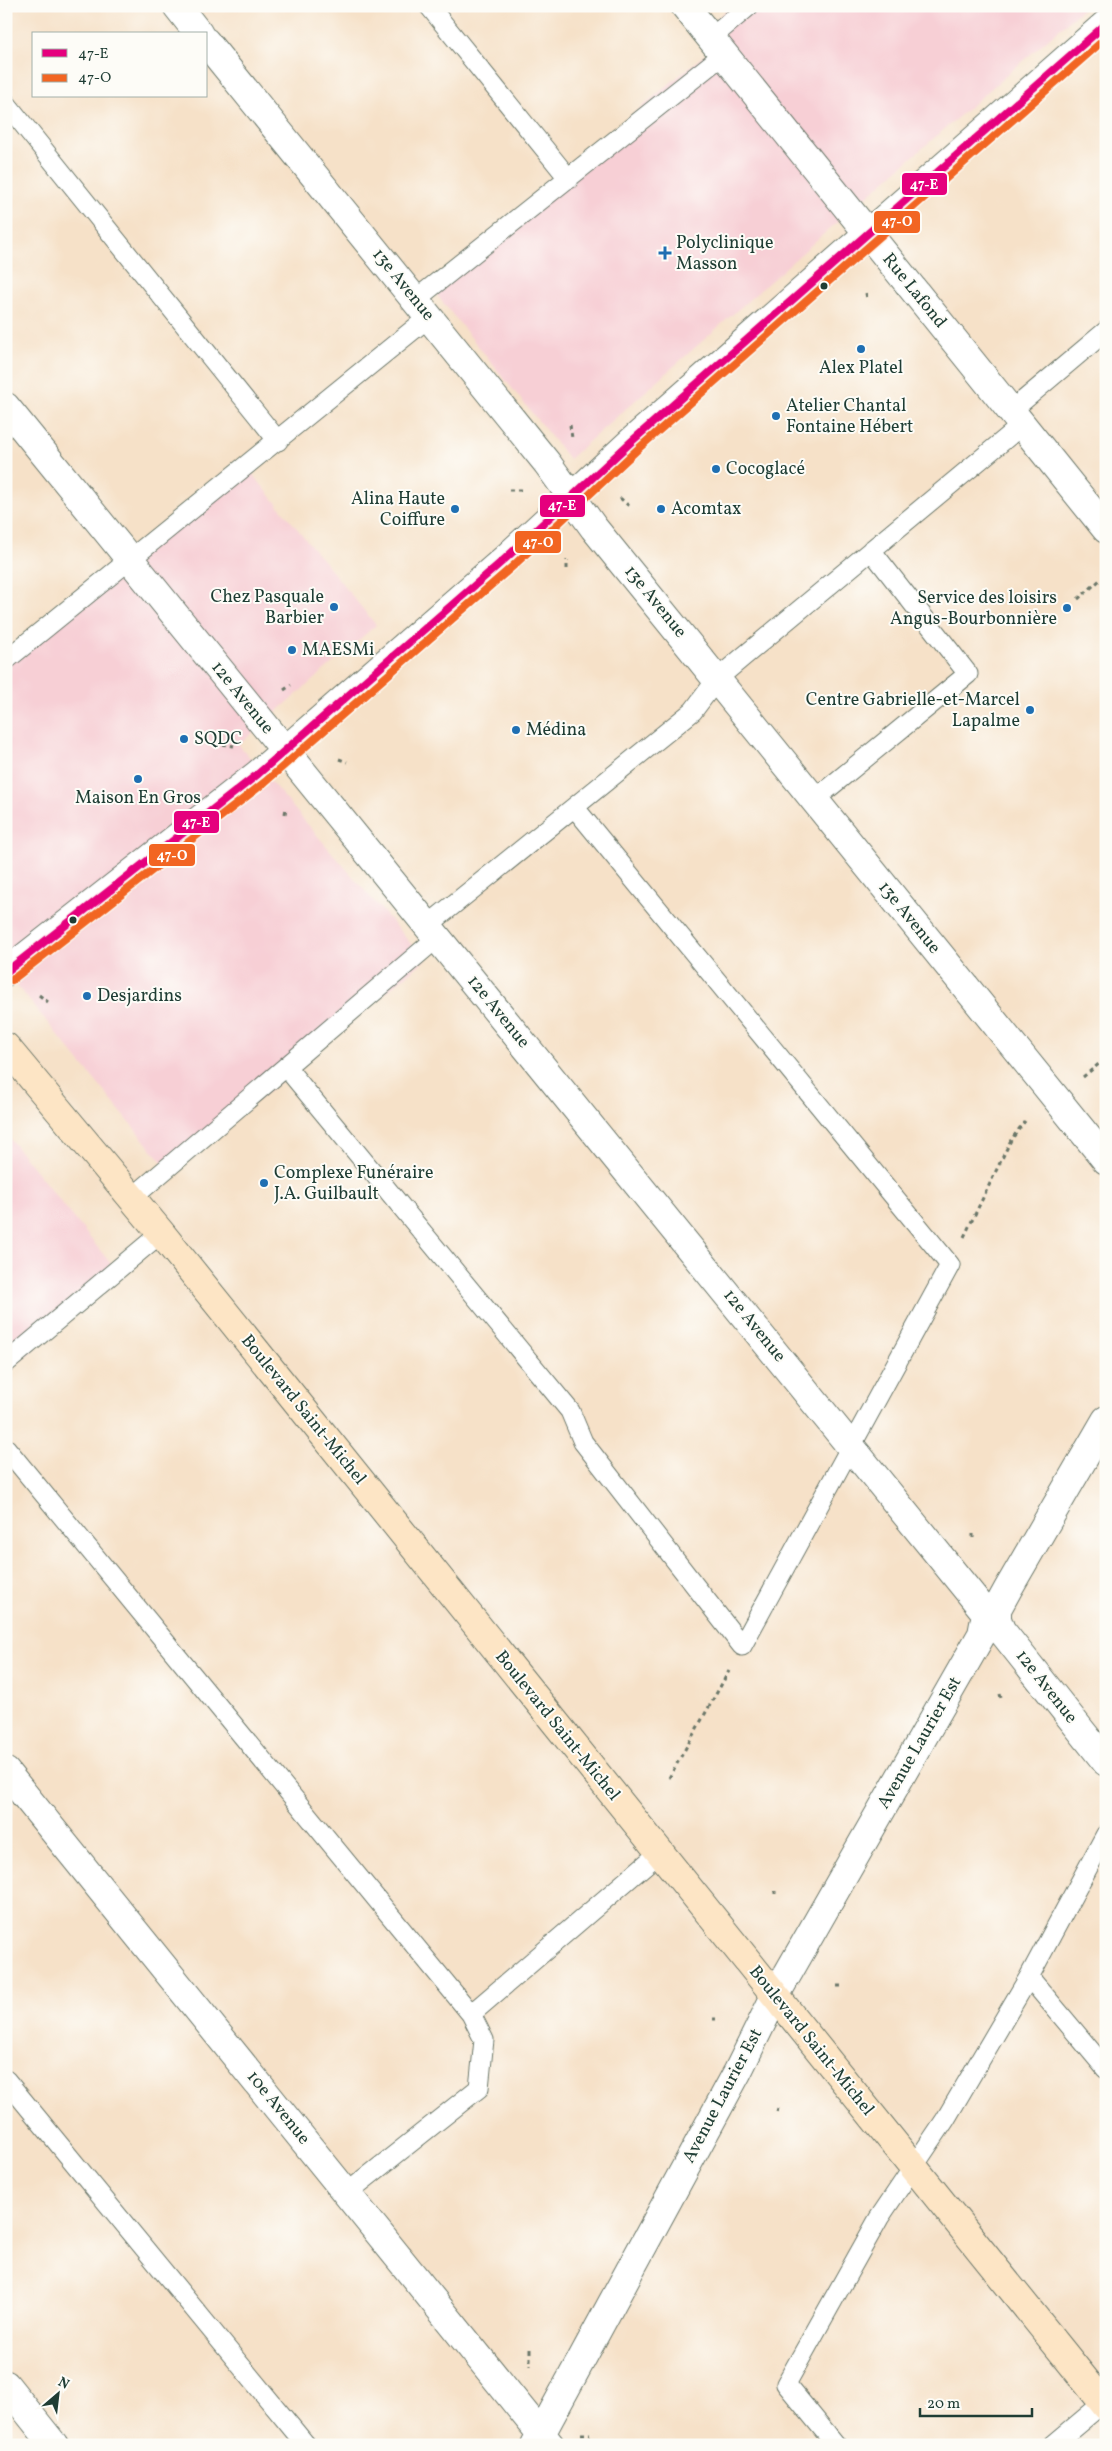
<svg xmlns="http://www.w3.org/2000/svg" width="1112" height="2451" viewBox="0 0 1112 2451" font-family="Vollkorn,serif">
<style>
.built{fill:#f7cfd5}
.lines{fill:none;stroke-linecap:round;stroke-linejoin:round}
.service-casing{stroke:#6a7668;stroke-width:21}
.minor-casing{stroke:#6a7668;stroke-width:30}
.tertiary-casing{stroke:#6a7668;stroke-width:30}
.secondary-casing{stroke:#6a7668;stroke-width:30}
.path{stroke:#6a7668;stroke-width:3;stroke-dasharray:4 4;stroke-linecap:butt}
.service{stroke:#fff;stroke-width:19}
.minor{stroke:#fff;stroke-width:28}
.tertiary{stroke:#fff;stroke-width:28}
.secondary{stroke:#fde5c5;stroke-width:28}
.bus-1-casing{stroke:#fdfcf7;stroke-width:11}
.bus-2-casing{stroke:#fdfcf7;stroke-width:11}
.bus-1{stroke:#e5007d;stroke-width:8}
.bus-2{stroke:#f26522;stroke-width:8}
.poi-dot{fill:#1f6fb2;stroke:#fdfcf7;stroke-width:2}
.bus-dot{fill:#1f3d34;stroke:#fdfcf7;stroke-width:2}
.labels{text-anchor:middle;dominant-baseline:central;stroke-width:4;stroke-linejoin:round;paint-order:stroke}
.poi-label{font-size:18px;fill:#1f3d34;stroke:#fdfcf7;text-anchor:start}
.street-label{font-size:18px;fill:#1f3d34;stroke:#fdfcf7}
.line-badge{stroke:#fdfcf7;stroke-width:2}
.badge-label{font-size:14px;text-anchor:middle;font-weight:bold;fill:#fff}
</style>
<rect width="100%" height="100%" fill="#fdfcf7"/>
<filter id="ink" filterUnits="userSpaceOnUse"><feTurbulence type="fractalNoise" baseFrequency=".02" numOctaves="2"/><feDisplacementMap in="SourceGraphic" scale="10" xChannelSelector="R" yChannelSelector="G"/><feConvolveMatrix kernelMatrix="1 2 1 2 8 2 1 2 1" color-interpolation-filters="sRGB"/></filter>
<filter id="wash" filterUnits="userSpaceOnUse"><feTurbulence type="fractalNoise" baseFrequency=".0096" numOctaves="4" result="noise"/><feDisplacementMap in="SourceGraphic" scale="20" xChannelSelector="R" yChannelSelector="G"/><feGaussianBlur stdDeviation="1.12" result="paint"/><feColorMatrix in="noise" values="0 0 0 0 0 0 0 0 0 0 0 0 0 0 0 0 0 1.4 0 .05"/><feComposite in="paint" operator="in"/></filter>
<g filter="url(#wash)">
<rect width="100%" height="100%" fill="#f6e1c8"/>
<!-- built -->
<path class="built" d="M 731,6 L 1086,6 L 827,231 L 569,459 L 428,284 L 709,51 L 696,37 Z
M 242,461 L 376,625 L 239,745 L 425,960 L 171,1173 L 6,972 L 6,653 Z
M 6,1134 L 120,1275 L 6,1373 Z"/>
</g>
<g filter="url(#ink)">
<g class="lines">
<!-- service casing -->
<g class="service-casing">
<path id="service" d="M 429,6 L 569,179
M 711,38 L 749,6
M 6,103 L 278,441
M 415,300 L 724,54
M 1011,411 L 1106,331
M 6,660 L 429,317
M 814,800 L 968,674 L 871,550
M 427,926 L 693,711 L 717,679 L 743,657 L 1022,425
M 286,1067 L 570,1411 L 583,1442 L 742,1646 L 950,1265 L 575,808
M 132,1198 L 437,938
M 6,1363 L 161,1233
M 6,1448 L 471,2014 L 659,1853
M 1029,1977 L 1106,2069
M 6,2080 L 306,2445
M 347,2193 L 479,2088 L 484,2040 L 471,2014
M 836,2445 L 786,2384 L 879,2218 L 945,2120 L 1029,1977 L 1106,1834
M 1053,2445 L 1103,2403"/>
</g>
<!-- minor casing -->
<g class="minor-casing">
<path id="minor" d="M 177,6 L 199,34
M 685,6 L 1106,529
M 206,42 L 547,463 L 594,528 L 1106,1160
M 6,407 L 986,1613 L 982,1634 L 775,1996 L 738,2071 L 535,2445
M 1106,1420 L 1008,1589 L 997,1609 L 997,1619 L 1001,1630 L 1106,1762
M 6,1772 L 550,2445
M 6,2385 L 54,2445"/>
</g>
<!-- tertiary casing -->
<g class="tertiary-casing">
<path id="tertiary" d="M 6,972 L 258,774 L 506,558 L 632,441 L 1106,24"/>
</g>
<!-- secondary casing -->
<g class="secondary-casing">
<path id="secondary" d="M 6,1047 L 161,1233 L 1106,2406"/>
</g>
<!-- path -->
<path class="path" d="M 866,293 L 867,299
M 570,425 L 572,438
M 509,490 L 521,490
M 620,498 L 629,506
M 567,569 L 567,560
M 1078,599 L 1100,580
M 284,690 L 291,685
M 215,743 L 234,746
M 339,759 L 347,762
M 285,814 L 286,808
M 39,995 L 48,1002
M 1083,1077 L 1106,1058
M 964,1237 L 1011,1140 L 1025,1121
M 973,1534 L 973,1539
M 1000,1694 L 1001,1698
M 669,1778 L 729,1671
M 775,1891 L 775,1894
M 837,1986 L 841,1986
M 713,2019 L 716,2019
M 777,2112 L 778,2108
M 530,2349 L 530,2366
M 581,2434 L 590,2434"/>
<!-- service -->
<use href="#service" class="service"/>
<!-- minor -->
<use href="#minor" class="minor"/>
<!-- tertiary -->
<use href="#tertiary" class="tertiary"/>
<!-- secondary -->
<use href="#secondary" class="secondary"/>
<!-- bus-1 casing -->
<g class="bus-1-casing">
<path id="bus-1" d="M 6,972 L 258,774 L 506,558 L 632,441 L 1106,24"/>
</g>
<!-- bus-2 casing -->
<g class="bus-2-casing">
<path id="bus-2" d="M 12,980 L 265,782 L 513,566 L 639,448 L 1106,38"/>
</g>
<!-- bus-1 -->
<use href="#bus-1" class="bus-1"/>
<!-- bus-2 -->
<use href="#bus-2" class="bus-2"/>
</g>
</g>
<!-- markers -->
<g class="poi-dot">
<path d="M662.5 245.5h5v5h5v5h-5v5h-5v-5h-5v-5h5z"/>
<circle cx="861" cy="349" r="5"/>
<circle cx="776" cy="416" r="5"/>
<circle cx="716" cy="469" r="5"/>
<circle cx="455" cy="509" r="5"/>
<circle cx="661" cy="509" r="5"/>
<circle cx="334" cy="607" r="5"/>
<circle cx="1067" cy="608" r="5"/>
<circle cx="292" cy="650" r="5"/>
<circle cx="1030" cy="710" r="5"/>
<circle cx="516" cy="730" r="5"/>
<circle cx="184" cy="739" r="5"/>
<circle cx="138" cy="779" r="5"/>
<circle cx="87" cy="996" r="5"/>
<circle cx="264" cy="1183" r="5"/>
</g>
<g class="bus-dot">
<circle cx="824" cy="286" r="4.5"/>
<circle cx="73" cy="920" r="4.5"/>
</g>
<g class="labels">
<!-- poi labels -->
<g class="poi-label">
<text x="676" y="243">Polyclinique<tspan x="676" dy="21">Masson</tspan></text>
<text x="861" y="368" text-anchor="middle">Alex Platel</text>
<text x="786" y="406">Atelier Chantal<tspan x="786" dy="21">Fontaine Hébert</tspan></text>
<text x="726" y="469">Cocoglacé</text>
<text x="445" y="499" text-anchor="end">Alina Haute<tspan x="445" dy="21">Coiffure</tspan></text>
<text x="671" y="509">Acomtax</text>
<text x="324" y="597" text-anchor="end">Chez Pasquale<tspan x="324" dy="21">Barbier</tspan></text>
<text x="1057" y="598" text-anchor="end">Service des loisirs<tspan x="1057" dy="21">Angus-Bourbonnière</tspan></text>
<text x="302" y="650">MAESMi</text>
<text x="1020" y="700" text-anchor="end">Centre Gabrielle-et-Marcel<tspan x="1020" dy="21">Lapalme</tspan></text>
<text x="526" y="730">Médina</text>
<text x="194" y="739">SQDC</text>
<text x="138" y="798" text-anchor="middle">Maison En Gros</text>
<text x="97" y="996">Desjardins</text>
<text x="274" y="1173">Complexe Funéraire<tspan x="274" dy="21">J.A. Guilbault</tspan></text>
</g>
<!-- street labels -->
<g class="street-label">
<text transform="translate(403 285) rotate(51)">13e Avenue</text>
<text transform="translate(914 291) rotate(51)">Rue Lafond</text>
<text transform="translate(655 602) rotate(51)">13e Avenue</text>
<text transform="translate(242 698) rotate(51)">12e Avenue</text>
<text transform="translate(909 918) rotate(51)">13e Avenue</text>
<text transform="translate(498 1012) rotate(51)">12e Avenue</text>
<text transform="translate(754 1326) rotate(51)">12e Avenue</text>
<text transform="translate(303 1410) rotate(51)">Boulevard Saint-Michel</text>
<text transform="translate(1046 1687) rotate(52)">12e Avenue</text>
<text transform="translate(557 1726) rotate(51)">Boulevard Saint-Michel</text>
<text transform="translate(920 1743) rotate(-60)">Avenue Laurier Est</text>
<text transform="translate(811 2041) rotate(51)">Boulevard Saint-Michel</text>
<text transform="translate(723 2096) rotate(-62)">Avenue Laurier Est</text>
<text transform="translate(278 2108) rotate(51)">10e Avenue</text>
</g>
</g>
<g class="line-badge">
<rect x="901" y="172" width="47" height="24" rx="5" fill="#e5007d"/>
<rect x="873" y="210" width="48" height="24" rx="5" fill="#f26522"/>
<rect x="539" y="494" width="47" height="24" rx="5" fill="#e5007d"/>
<rect x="514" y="530" width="48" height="24" rx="5" fill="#f26522"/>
<rect x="173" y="810" width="47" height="24" rx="5" fill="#e5007d"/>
<rect x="148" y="843" width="48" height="24" rx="5" fill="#f26522"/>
</g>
<g class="badge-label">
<text x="924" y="189">47-E</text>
<text x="897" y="226">47-O</text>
<text x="562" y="510">47-E</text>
<text x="538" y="547">47-O</text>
<text x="196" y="827">47-E</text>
<text x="172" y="860">47-O</text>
</g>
<!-- margin -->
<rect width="1112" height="2451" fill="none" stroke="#fdfcf7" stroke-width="25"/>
<!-- legend -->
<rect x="32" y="32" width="175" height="65" fill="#fdfcf7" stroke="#a4b0a9"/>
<rect x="42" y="49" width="25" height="8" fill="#e5007d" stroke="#a4b0a9"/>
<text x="78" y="58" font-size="15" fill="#1f3d34">47-E</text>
<rect x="42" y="74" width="25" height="8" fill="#f26522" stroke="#a4b0a9"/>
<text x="78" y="82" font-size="15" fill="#1f3d34">47-O</text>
<!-- north arrow -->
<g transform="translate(58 2394) rotate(28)" stroke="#fdfcf7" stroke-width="4" paint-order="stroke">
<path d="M0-4L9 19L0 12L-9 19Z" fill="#1f3d34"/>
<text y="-8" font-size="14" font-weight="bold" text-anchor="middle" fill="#1f3d34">N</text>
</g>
<!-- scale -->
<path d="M920 2408v8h112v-8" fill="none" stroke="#1f3d34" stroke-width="2.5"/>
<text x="927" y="2408" font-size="15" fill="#1f3d34" stroke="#fdfcf7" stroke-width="4" paint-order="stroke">20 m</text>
</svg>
